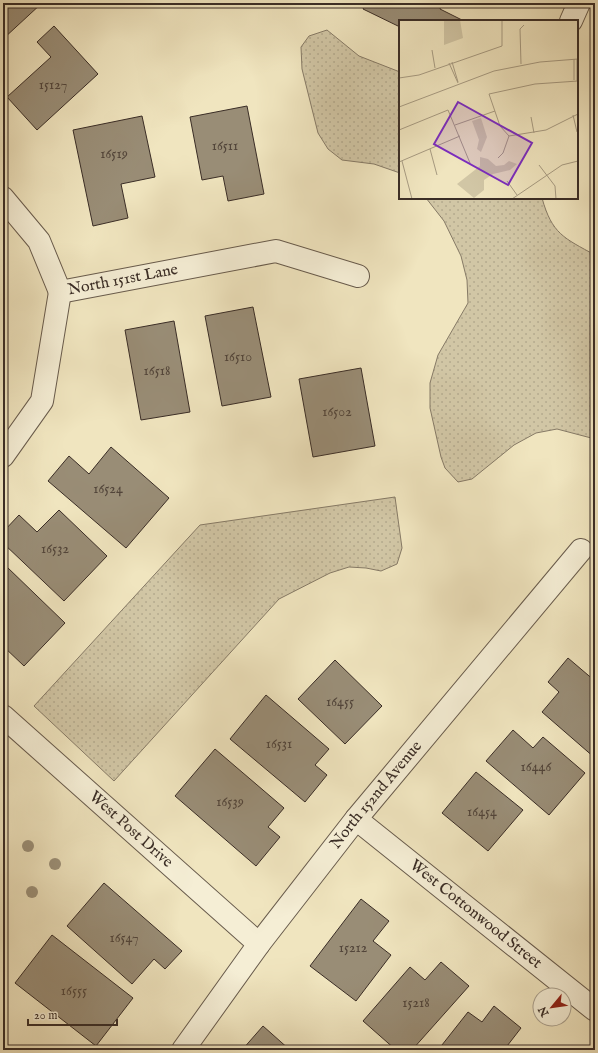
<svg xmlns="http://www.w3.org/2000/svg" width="598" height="1053" viewBox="0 0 598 1053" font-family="'IM FELL English',serif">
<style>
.grass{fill:url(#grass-dots);stroke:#867a66}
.building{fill:#998d76;stroke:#3a2d26}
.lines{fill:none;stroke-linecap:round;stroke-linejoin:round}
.minor-casing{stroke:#685b4c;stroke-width:24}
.minor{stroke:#f5eed5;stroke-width:22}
.tree{fill:#9c9179}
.labels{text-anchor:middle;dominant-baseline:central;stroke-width:3;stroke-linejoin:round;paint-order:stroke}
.number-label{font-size:14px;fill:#52453a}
.street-label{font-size:16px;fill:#3a2d26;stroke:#f5eed5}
.inset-road{fill:none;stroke:#a79b82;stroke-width:1}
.view{fill:#7b2cbf;fill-opacity:0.15;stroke:#7b2cbf;stroke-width:2}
.inset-edge{fill:none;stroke:#3a2d26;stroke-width:2}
</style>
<defs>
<pattern id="grass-dots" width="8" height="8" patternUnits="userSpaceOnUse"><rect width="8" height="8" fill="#d1c6a5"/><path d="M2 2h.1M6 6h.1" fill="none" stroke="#b4aa8e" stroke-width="1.8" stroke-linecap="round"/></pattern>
</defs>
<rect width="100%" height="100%" fill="#f0e5bf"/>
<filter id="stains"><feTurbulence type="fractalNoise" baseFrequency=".005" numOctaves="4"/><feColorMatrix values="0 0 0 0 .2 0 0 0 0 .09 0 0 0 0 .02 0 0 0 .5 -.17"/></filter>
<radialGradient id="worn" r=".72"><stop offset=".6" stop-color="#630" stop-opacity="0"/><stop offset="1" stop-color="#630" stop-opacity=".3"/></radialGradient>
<!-- grass -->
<path class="grass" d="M 327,30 L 359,56 L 400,72 L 400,173 L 374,164 L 342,160 L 328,149 L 318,133 L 302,69 L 301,47 L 309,36 Z
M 426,198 L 542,198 C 552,234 564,238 595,255 L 595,439 L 557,429 L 536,433 L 514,445 L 472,479 L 458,482 L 445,468 L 441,457 L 430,408 L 430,383 L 438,355 L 468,303 L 467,280 L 461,256 L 444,221 Z
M 395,497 L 402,548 L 397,564 L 381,571 L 366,568 L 349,567 L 330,573 L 279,599 L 114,781 L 34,706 L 200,525 Z"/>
<!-- building -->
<path class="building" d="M 3,3 L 42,3 L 3,39 Z
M 366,3 L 442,3 L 440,9 L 462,20 L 462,21 L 400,21 L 400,27 L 363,9 Z
M 54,26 L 98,74 L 37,130 L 7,97 L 51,57 L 37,42 Z
M 247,106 L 264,194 L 228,201 L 223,176 L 202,180 L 190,117 Z
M 142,116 L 155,177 L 121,184 L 128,218 L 93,226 L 73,130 Z
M 253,307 L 271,397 L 222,406 L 205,316 Z
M 174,321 L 190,412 L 141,420 L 125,330 Z
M 361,368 L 375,446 L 313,457 L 299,379 Z
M 111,447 L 169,498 L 126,548 L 48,481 L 69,456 L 89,474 Z
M 59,510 L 107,556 L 64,601 L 3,543 L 3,532 L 19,515 L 37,532 Z
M 7,567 L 65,623 L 24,666 L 3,646 L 3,571 Z
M 568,658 L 595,681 L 595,758 L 542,712 L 559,692 L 548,682 Z
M 335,660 L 382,706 L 345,744 L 298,699 Z
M 266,695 L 329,749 L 315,765 L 327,775 L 305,802 L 230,739 Z
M 513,730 L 533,748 L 543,737 L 585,773 L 549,815 L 486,761 Z
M 215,749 L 284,808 L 268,827 L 280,837 L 256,866 L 175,796 Z
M 476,772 L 523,810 L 488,851 L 442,813 Z
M 104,883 L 182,951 L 165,969 L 154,959 L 132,984 L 67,926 Z
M 361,899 L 389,921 L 373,941 L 391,955 L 356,1001 L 310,966 Z
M 52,935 L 133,998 L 96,1046 L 15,983 Z
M 441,962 L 469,986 L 412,1050 L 396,1050 L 363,1021 L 410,967 L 425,980 Z
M 494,1006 L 521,1028 L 504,1050 L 438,1050 L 468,1012 L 482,1022 Z
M 263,1026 L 290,1050 L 242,1050 Z
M 77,1046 L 77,1050 L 40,1050 Z"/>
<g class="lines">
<!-- minor casing -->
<g class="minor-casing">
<g id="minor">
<path d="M 571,21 L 579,3"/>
<path d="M 3,198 L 39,241 L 60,292"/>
<path id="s1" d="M 60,292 L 276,251 L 358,276"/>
<path d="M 3,456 L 42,401 L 60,292"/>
<path id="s2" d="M 3,716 L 259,944"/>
<path id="s3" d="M 356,819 L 595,1010"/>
<path id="s4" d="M 183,1050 L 259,944 L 356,819 L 581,550"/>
</g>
</g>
<!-- minor -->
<use href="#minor" class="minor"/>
</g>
<!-- trees -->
<g class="tree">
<circle cx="28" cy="846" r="6"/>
<circle cx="55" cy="864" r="6"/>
<circle cx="32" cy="892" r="6"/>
</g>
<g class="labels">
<!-- number labels -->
<g class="number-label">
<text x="53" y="85">15127</text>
<text x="225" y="146">16511</text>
<text x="114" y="154">16519</text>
<text x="238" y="357">16510</text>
<text x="157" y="371">16518</text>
<text x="337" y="412">16502</text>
<text x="108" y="489">16524</text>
<text x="55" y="549">16532</text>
<text x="340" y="702">16455</text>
<text x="279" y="744">16531</text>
<text x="536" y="767">16446</text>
<text x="230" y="802">16539</text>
<text x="482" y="812">16454</text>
<text x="124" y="938">16547</text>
<text x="353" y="948">15212</text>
<text x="74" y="991">16555</text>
<text x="416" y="1003">15218</text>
</g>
<!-- street labels -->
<g class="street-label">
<text stroke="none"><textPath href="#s1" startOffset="64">North 151st Lane</textPath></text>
<text stroke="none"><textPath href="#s4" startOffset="320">North 152nd Avenue</textPath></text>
<text stroke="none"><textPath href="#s2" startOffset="171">West Post Drive</textPath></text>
<text stroke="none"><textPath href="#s3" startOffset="153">West Cottonwood Street</textPath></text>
</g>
</g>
<!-- overview -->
<g transform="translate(399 20)">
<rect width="179" height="179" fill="#f0e5bf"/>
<path d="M 45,0 L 61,0 L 64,18 L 45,25 ZM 82,98 L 88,117 L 82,132 L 78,129 L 80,120 L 73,101 ZM 81,137 L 89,139 L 97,146 L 105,145 L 110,141 L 118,144 L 111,150 L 94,154 L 85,160 L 85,170 L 75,178 L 58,164 L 81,146 Z" fill="#d1c6a5"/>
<path class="inset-road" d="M 33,30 L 36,48M 175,39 L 175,60M 53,42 L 59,62M 50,43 L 59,63M 122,44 L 121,9 L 125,5M 0,58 L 20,55 L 103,26 L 103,0M 178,61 L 178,39M 0,87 L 95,51 L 141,42 L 179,39M 174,95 L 178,112M 132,97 L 135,113M 56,105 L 96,91M 0,110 L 49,90 L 71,143M 110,116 L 101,106 L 90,74 L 136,64 L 179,61M 110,116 L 147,110 L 179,94M 31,129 L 38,155M 99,138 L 104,133 L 110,116M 3,141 L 13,179M 0,142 L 61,116M 140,145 L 156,166 L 157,179M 108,161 L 118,175M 113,179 L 163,145 L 179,141"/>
<path class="view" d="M 59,82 L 133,123 L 109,165 L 35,124 Z"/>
<rect width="179" height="179" class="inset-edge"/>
</g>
<!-- margin -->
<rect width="598" height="1053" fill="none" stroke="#f0e5bf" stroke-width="16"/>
<rect x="4" y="4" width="590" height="1045" fill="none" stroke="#3a2d26" stroke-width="2"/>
<rect x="8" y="8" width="582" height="1037" fill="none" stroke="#3a2d26"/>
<!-- north arrow -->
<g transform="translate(552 1007) rotate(241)"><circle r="19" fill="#f5eed5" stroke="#aaa18f"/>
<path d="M0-3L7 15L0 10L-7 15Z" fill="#8f2418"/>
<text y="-6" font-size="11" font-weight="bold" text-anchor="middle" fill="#3a2d26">N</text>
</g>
<!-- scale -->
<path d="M28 1019v6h89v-6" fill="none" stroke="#3a2d26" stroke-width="2"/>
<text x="34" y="1019" font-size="12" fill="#3a2d26" stroke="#f5eed5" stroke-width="3" paint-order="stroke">20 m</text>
<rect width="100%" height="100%" filter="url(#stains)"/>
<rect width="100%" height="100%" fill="url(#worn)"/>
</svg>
